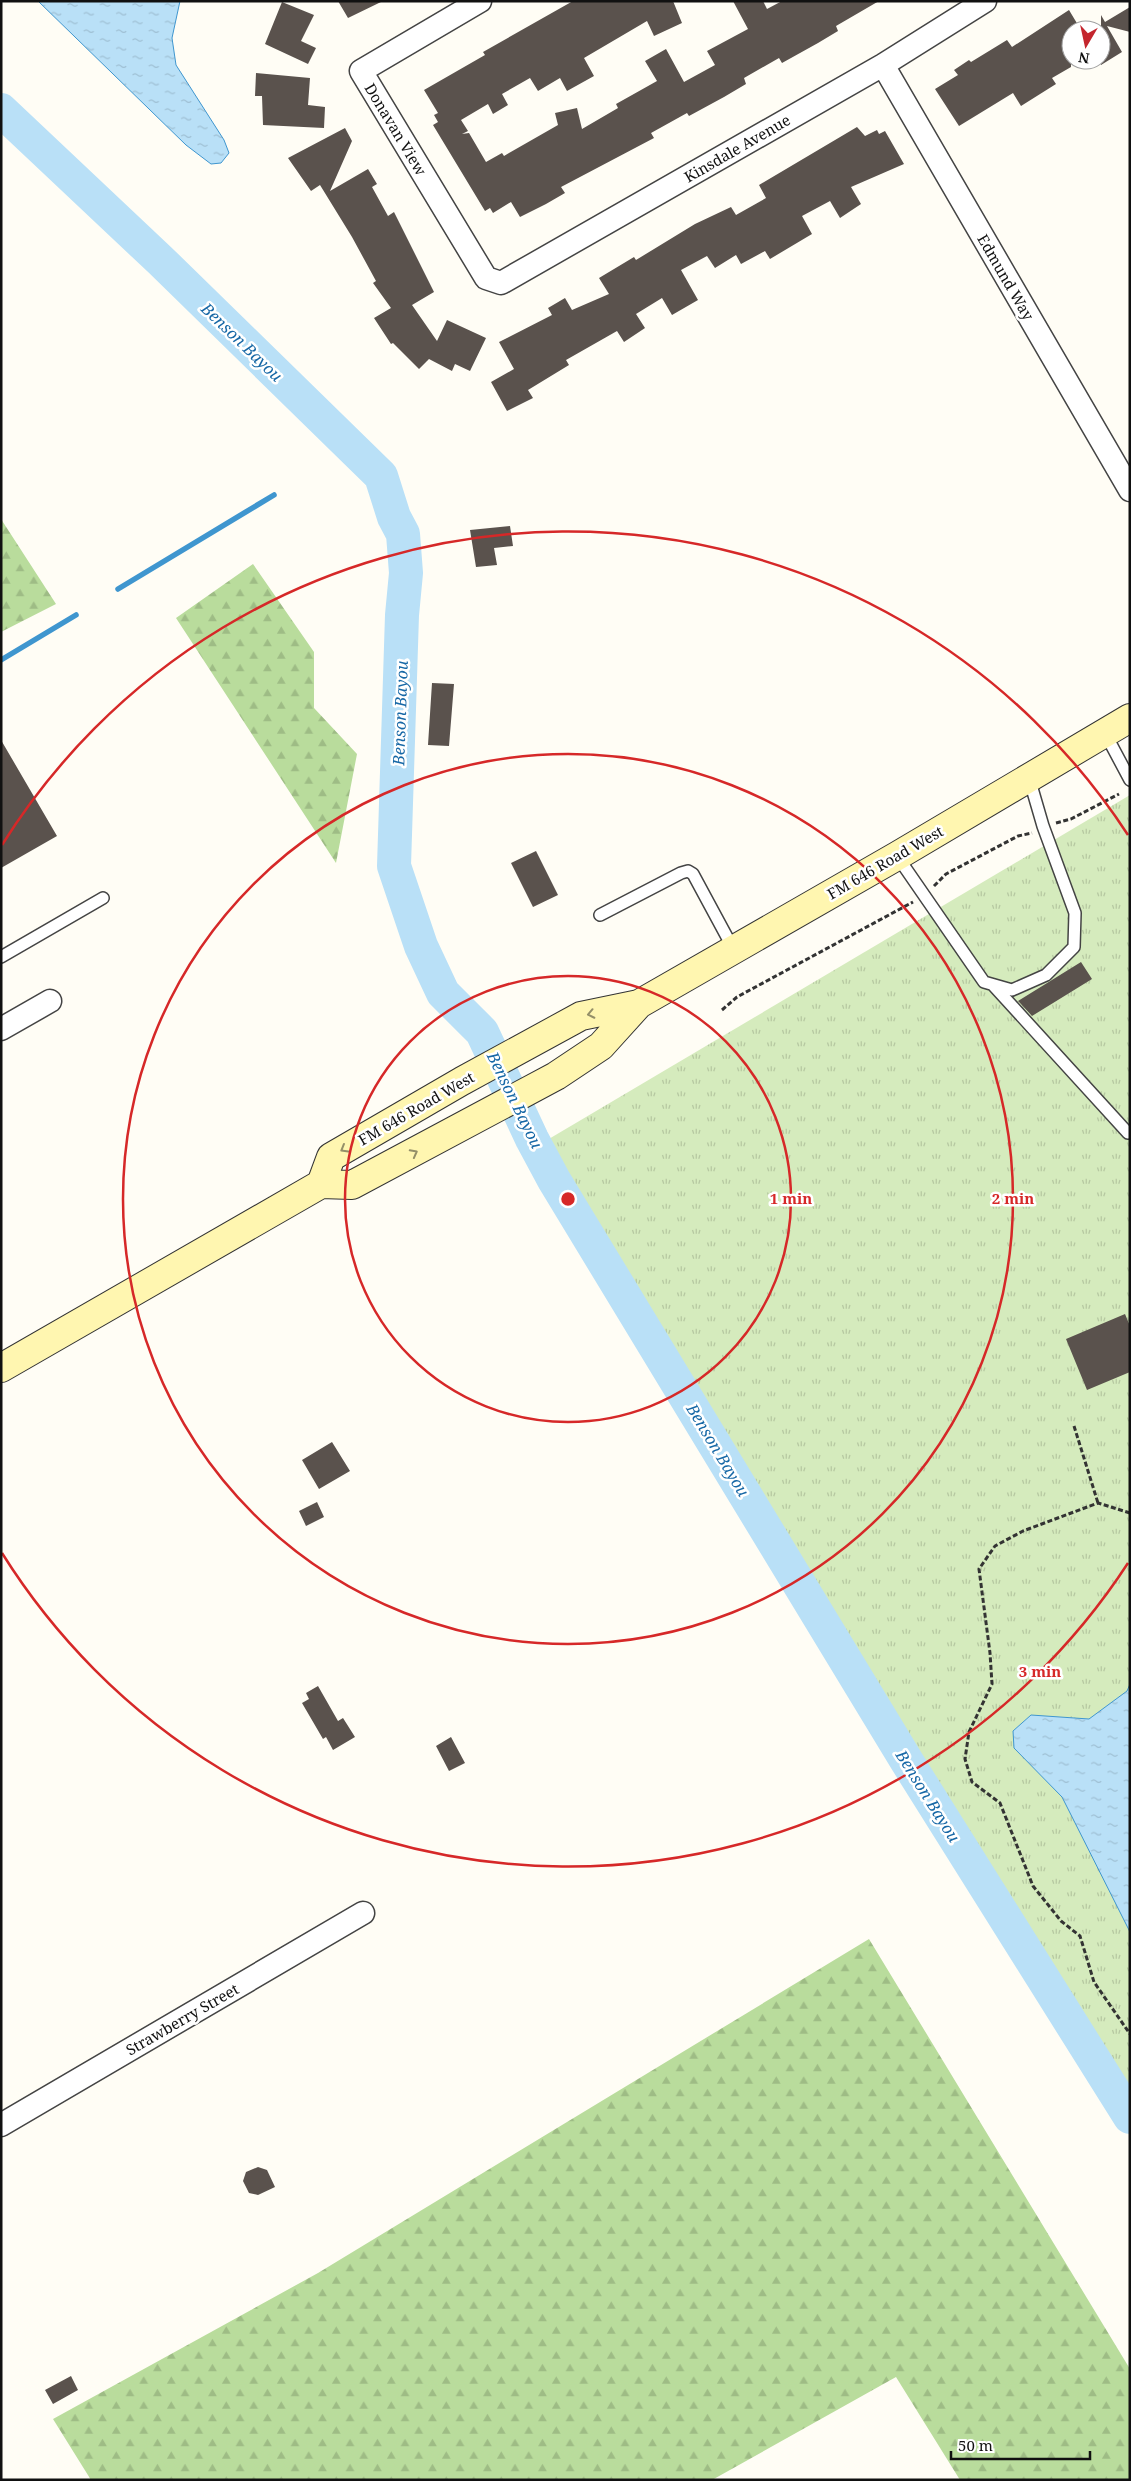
<svg xmlns="http://www.w3.org/2000/svg" width="1131" height="2481" viewBox="0 0 1131 2481" font-family="'Noto Serif',serif">
<style>
.grass{fill:url(#grass-tufts)}
.forest{fill:url(#forest-firs)}
.water{fill:url(#water-ripples);stroke:#3f96cf}
.lines{fill:none;stroke-linecap:round;stroke-linejoin:round}
.stream{stroke:#3f96cf;stroke-width:5.5}
.river{stroke:#b9e0f7;stroke-width:34}
.building{fill:#5a524d}
.service-casing{stroke:#444;stroke-width:14}
.minor-casing{stroke:#444;stroke-width:25}
.secondary-casing{stroke:#333;stroke-width:30}
.path{stroke:#333;stroke-width:3;stroke-dasharray:5 2.5;stroke-linecap:butt}
.service{stroke:#fff;stroke-width:11}
.minor{stroke:#fff;stroke-width:22}
.secondary{stroke:#fff6b0;stroke-width:28}
.oneway{stroke:#948f68}
.ring{fill:none;stroke:#d62828;stroke-width:2.5}
.labels{text-anchor:middle;dominant-baseline:central;stroke-width:5;stroke-linejoin:round;paint-order:stroke}
.street-label{font-size:15px;fill:#111;stroke:#fff}
.water-label{font-size:16px;font-style:italic;fill:#1768a6;stroke:#fff}
.centre{fill:#d62828;stroke:#fff;stroke-width:2.5}
.ring-label{font-size:15px;text-anchor:middle;font-weight:bold;fill:#d62828;stroke:#fff;stroke-width:5;stroke-linejoin:round;paint-order:stroke}
</style>
<defs>
<pattern id="grass-tufts" width="24" height="20" patternUnits="userSpaceOnUse" patternTransform="scale(1.25)"><rect width="24" height="20" fill="#d5ebbd"/><path d="M3 7l-1-3M5 7V3M7 7l1-3M15 17l-1-3M17 17v-4M19 17l1-3" fill="none" stroke="#b6c8a1"/></pattern>
<pattern id="forest-firs" width="22" height="20" patternUnits="userSpaceOnUse" patternTransform="scale(1.25)"><rect width="22" height="20" fill="#b9dc9c"/><path d="M5 1l3.5 6h-7zM16 11l3.5 6h-7z" fill="#9ebc85"/></pattern>
<pattern id="water-ripples" width="26" height="14" patternUnits="userSpaceOnUse" patternTransform="scale(1.25)"><rect width="26" height="14" fill="#b9e0f7"/><path d="M2 4q2-2 4 0t4 0M15 11q2-2 4 0t4 0" fill="none" stroke="#9ebfd3"/></pattern>
</defs>
<rect width="100%" height="100%" fill="#fffdf5"/>
<!-- grass -->
<path class="grass" d="M 1130,795 L 1130,2120 L 537,1146 Z"/>
<!-- forest -->
<path class="forest" d="M 1,519 L 56,604 L 1,632 Z
M 253,564 L 314,652 L 314,708 L 357,754 L 336,863 L 176,618 Z
M 869,1939 L 1130,2369 L 1130,2480 L 960,2480 L 896,2377 L 712,2480 L 91,2480 L 53,2419 L 318,2273 Z"/>
<!-- water -->
<path class="water" d="M 38,1 L 180,1 L 172,38 L 176,65 L 224,140 L 229,153 L 221,163 L 211,164 L 186,145 Z
M 1130,1684 L 1130,1932 L 1062,1797 L 1014,1748 L 1013,1731 L 1031,1715 L 1089,1719 L 1127,1691 Z"/>
<g class="lines">
<!-- stream -->
<path class="stream" d="M 324,428 L 327,422
M 118,589 L 274,495
M 1,660 L 76,615"/>
<!-- river -->
<path class="river" d="M 1,110 L 160,260 L 381,476 L 394,517 L 403,534 L 406,573 L 402,615 L 394,866 L 421,946 L 443,993 L 482,1032 L 532,1139 L 554,1180 L 906,1760 L 1130,2117"/>
</g>
<!-- building -->
<path class="building" d="M 338,1 L 383,1 L 348,18 Z
M 573,1 L 673,1 L 682,23 L 654,36 L 647,21 L 584,58 L 594,76 L 567,91 L 560,78 L 538,91 L 530,78 L 502,94 L 508,105 L 493,114 L 488,104 L 461,120 L 468,131 L 462,134 L 469,133 L 486,162 L 502,153 L 504,156 L 509,153 L 558,125 L 555,113 L 577,108 L 582,129 L 618,108 L 616,104 L 657,81 L 645,61 L 666,49 L 684,82 L 715,65 L 707,51 L 748,29 L 733,1 L 763,1 L 767,9 L 782,1 L 879,1 L 836,26 L 838,31 L 818,43 L 782,63 L 779,58 L 744,78 L 746,84 L 724,97 L 689,116 L 687,113 L 651,133 L 654,138 L 561,187 L 565,193 L 546,204 L 520,217 L 511,202 L 493,213 L 490,208 L 485,211 L 433,125 L 438,122 L 434,115 L 438,113 L 424,90 L 485,55 L 483,52 Z
M 282,2 L 314,15 L 301,41 L 316,48 L 308,64 L 265,44 Z
M 1130,7 L 1130,32 L 1107,26 L 1122,52 L 1101,65 L 1101,15 L 1105,22 Z
M 1069,10 L 1081,30 L 1071,30 L 1071,67 L 1052,78 L 1056,84 L 1021,106 L 1013,93 L 959,126 L 935,89 L 958,75 L 954,70 L 969,60 L 971,62 L 1007,40 L 1012,47 Z
M 256,73 L 310,78 L 308,105 L 325,107 L 324,128 L 263,125 L 262,96 L 255,96 Z
M 857,127 L 865,136 L 877,130 L 879,134 L 885,131 L 904,164 L 851,187 L 861,204 L 840,218 L 830,201 L 802,216 L 812,234 L 770,259 L 765,251 L 741,264 L 736,255 L 715,268 L 707,256 L 681,270 L 698,300 L 672,315 L 662,298 L 636,314 L 645,328 L 624,342 L 617,331 L 566,360 L 569,365 L 528,390 L 533,398 L 507,411 L 491,382 L 514,369 L 499,342 L 552,315 L 548,308 L 565,298 L 572,310 L 609,294 L 599,278 L 634,257 L 636,260 L 695,224 L 731,207 L 736,215 L 766,198 L 759,185 Z
M 345,128 L 352,141 L 330,191 L 368,169 L 377,184 L 372,187 L 388,216 L 394,212 L 434,292 L 412,305 L 437,341 L 447,320 L 486,338 L 470,371 L 455,364 L 452,371 L 429,359 L 419,369 L 393,343 L 391,344 L 374,318 L 391,308 L 373,283 L 376,281 L 352,237 L 320,185 L 311,191 L 288,158 Z
M 510,526 L 513,546 L 494,548 L 497,565 L 476,567 L 470,530 Z
M 432,683 L 454,684 L 449,746 L 428,745 Z
M 1,740 L 57,836 L 1,868 Z
M 536,851 L 558,895 L 533,907 L 511,863 Z
M 1081,962 L 1092,979 L 1032,1016 L 1020,1003 L 1018,1001 Z
M 1125,1314 L 1130,1326 L 1130,1372 L 1087,1390 L 1066,1339 Z
M 332,1442 L 350,1471 L 319,1489 L 302,1460 Z
M 317,1502 L 324,1517 L 306,1526 L 299,1511 Z
M 318,1686 L 338,1721 L 343,1718 L 355,1737 L 333,1750 L 326,1737 L 323,1739 L 302,1703 L 309,1699 L 306,1693 Z
M 451,1737 L 465,1763 L 449,1771 L 436,1746 Z
M 258,2167 L 267,2170 L 275,2187 L 258,2195 L 249,2193 L 243,2181 L 246,2172 Z
M 71,2376 L 78,2390 L 53,2404 L 45,2390 Z"/>
<g class="lines">
<!-- service casing -->
<g class="service-casing">
<path id="service" d="M 1105,733 L 1130,780
M 897,856 L 984,982 L 1012,990 L 1046,975 L 1074,947 L 1075,913 L 1043,826 L 1029,778
M 600,915 L 681,873 L 688,871 L 693,874 L 734,950
M 1,957 L 103,898
M 993,985 L 1128,1133"/>
</g>
<!-- minor casing -->
<g class="minor-casing">
<path id="minor" d="M 480,1 L 361,71 L 486,278 L 501,283 L 883,65 L 985,1
M 883,65 L 1130,490
M 1,1029 L 50,1001
M 1,2125 L 363,1913"/>
</g>
<!-- secondary casing -->
<g class="secondary-casing">
<path id="secondary" d="M 321,1184 L 331,1157 L 462,1081 L 581,1016 L 639,1004 L 897,856 L 1130,718
M 1,1368 L 321,1184 L 352,1185 L 556,1076 L 601,1046 L 639,1004"/>
</g>
<!-- path -->
<path class="path" d="M 1056,823 L 1071,819 L 1119,794
M 934,886 L 946,874 L 1018,836 L 1032,833
M 722,1010 L 737,997 L 913,902
M 1074,1426 L 1098,1503
M 1130,1513 L 1098,1503 L 1023,1531 L 995,1546 L 979,1569 L 990,1653 L 992,1684 L 969,1732 L 965,1759 L 972,1782 L 1000,1803 L 1033,1886 L 1061,1921 L 1080,1936 L 1094,1982 L 1130,2034"/>
<!-- service -->
<use href="#service" class="service"/>
<!-- minor -->
<use href="#minor" class="minor"/>
<!-- secondary -->
<use href="#secondary" class="secondary"/>
</g>
<!-- one-way arrows -->
<defs><path id="oneway-chevron" d="M-2-3.5L2.5 0L-2 3.5" fill="none" stroke-width="1.6" stroke-linecap="round" stroke-linejoin="round" transform="scale(1.25)"/></defs>
<g class="oneway">
<use href="#oneway-chevron" transform="translate(591 1014) rotate(168)"/>
<use href="#oneway-chevron" transform="translate(344 1149) rotate(150)"/>
<use href="#oneway-chevron" transform="translate(414 1153) rotate(-28)"/>
</g>
<!-- distance rings -->
<g class="ring">
<circle cx="568" cy="1199" r="223"/>
<circle cx="568" cy="1199" r="445"/>
<path d="M1128 1563A668 668 0 0 1 2 1553M2 845A668 668 0 0 1 1128 835"/>
</g>
<g class="labels">
<!-- street labels -->
<g class="street-label">
<text transform="translate(396 129) rotate(59)">Donavan View</text>
<text transform="translate(737 148) rotate(-30)">Kinsdale Avenue</text>
<text transform="translate(1006 277) rotate(60)">Edmund Way</text>
<text transform="translate(885 862) rotate(-30)">FM 646 Road West</text>
<text transform="translate(416 1108) rotate(-30)">FM 646 Road West</text>
<text transform="translate(182 2019) rotate(-30)">Strawberry Street</text>
</g>
<!-- water labels -->
<g class="water-label">
<text transform="translate(242 342) rotate(44)">Benson Bayou</text>
<text transform="translate(400 713) rotate(-88)">Benson Bayou</text>
<text transform="translate(515 1100) rotate(64)">Benson Bayou</text>
<text transform="translate(718 1450) rotate(59)">Benson Bayou</text>
<text transform="translate(928 1796) rotate(58)">Benson Bayou</text>
</g>
</g>
<circle cx="568" cy="1199" r="8" class="centre"/>
<g class="ring-label">
<text x="791" y="1204">1 min</text>
<text x="1013" y="1204">2 min</text>
<text x="1040" y="1677">3 min</text>
</g>
<!-- border -->
<rect width="1131" height="2481" fill="none" stroke="#111111" stroke-width="5"/>
<!-- north arrow -->
<g transform="translate(1086 45) rotate(189)"><circle r="24" fill="#ffffff" stroke="#a0a0a0"/>
<path d="M0-4L9 19L0 12L-9 19Z" fill="#c4262e"/>
<text y="-8" font-size="14" font-weight="bold" text-anchor="middle" fill="#111111">N</text>
</g>
<!-- scale -->
<path d="M951 2451v8h139v-8" fill="none" stroke="#111111" stroke-width="2.5"/>
<text x="958" y="2451" font-size="15" fill="#111111" stroke="#ffffff" stroke-width="4" paint-order="stroke">50 m</text>
</svg>
